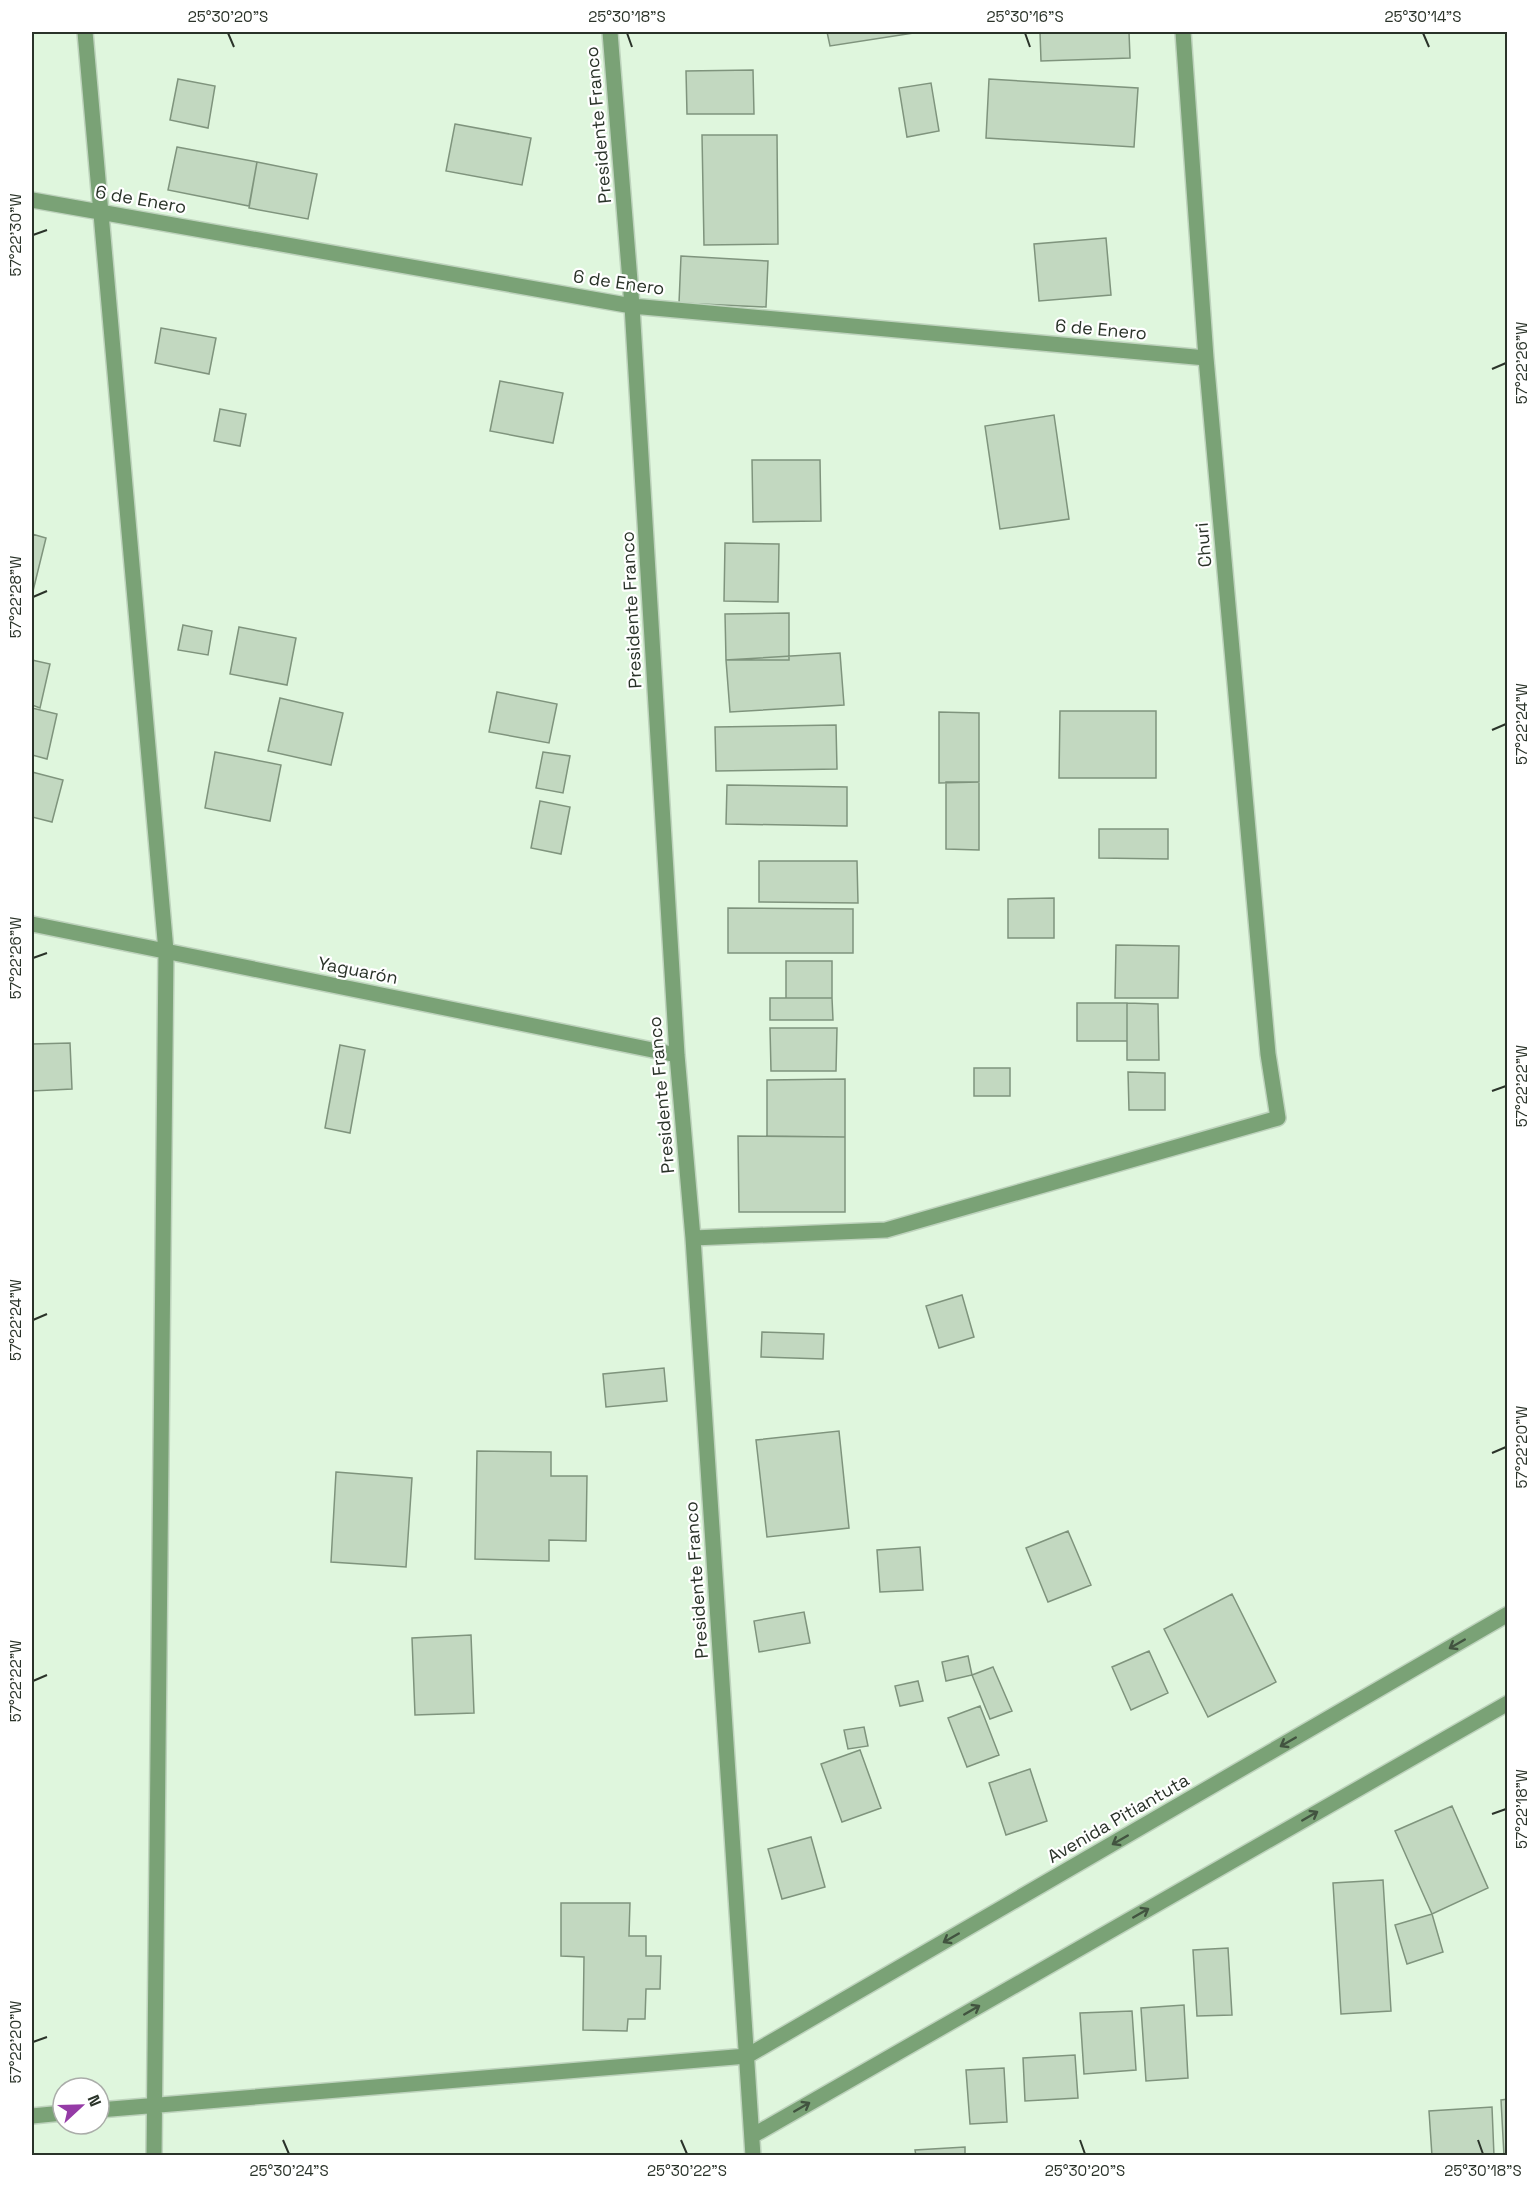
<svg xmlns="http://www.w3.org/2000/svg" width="1539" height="2187" viewBox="0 0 1539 2187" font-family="'Space Grotesk',sans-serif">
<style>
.building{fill:#c2d8c0;stroke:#7f947d;stroke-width:1.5}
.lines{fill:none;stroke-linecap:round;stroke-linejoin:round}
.minor-casing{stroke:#bed3bd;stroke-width:18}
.minor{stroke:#7aa276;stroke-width:15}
.oneway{stroke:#425440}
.ticks{fill:none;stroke:#2a3329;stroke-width:2}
.labels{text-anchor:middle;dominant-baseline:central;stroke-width:4.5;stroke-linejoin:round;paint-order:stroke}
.street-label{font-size:18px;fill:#2a3329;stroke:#fff}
.neatline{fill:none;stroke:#2a3329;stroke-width:2}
.ticks-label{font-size:15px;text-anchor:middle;fill:#2a3329}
</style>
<rect width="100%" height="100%" fill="#dff6dd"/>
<!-- building -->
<path class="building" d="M 827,32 L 920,32 L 830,46 Z
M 1040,32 L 1129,32 L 1130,58 L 1041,61 Z
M 753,70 L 754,114 L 687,114 L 686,71 Z
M 178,79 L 215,86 L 208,128 L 170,120 Z
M 989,79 L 1138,88 L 1134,147 L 986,138 Z
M 931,83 L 939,131 L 907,137 L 899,88 Z
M 455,124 L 531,138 L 522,185 L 446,171 Z
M 702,135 L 777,135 L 778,244 L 704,245 Z
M 177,147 L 257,162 L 249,206 L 168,190 Z
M 257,162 L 317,174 L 308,219 L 249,208 Z
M 1106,238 L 1111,295 L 1039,301 L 1034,244 Z
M 681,256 L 768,261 L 766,307 L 679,303 Z
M 161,328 L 216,338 L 209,374 L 155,363 Z
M 500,381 L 563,393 L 553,443 L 490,431 Z
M 220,409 L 246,414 L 240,446 L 214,441 Z
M 1054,415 L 1069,519 L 1000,529 L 985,426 Z
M 752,460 L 820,460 L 821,521 L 753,522 Z
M 32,534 L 46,538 L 32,595 Z
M 725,543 L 779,544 L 778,602 L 724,601 Z
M 789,613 L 789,660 L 726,660 L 725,614 Z
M 183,625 L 212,631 L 208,655 L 178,650 Z
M 239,627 L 296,638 L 287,685 L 230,674 Z
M 840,653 L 844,705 L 730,712 L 726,660 Z
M 32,660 L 50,664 L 40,708 L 32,705 Z
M 497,692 L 557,704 L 549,743 L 489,732 Z
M 280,698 L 343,713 L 331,765 L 268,751 Z
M 32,708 L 57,714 L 47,759 L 32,755 Z
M 1060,711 L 1156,711 L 1156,778 L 1059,778 Z
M 939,712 L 979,713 L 979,782 L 939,783 Z
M 836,725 L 837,769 L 716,771 L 715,727 Z
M 215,752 L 281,765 L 270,821 L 205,808 Z
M 543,752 L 570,756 L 563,793 L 536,788 Z
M 32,772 L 63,780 L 52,822 L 32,817 Z
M 946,782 L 979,782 L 979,850 L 946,849 Z
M 727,785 L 847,787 L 847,826 L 726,824 Z
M 540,801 L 570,807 L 561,854 L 531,848 Z
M 1099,829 L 1168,829 L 1168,859 L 1099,858 Z
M 759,861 L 857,861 L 858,903 L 759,902 Z
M 1054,898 L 1054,938 L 1008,938 L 1008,899 Z
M 728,908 L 853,909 L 853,953 L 728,953 Z
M 1116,945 L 1179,946 L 1178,998 L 1115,998 Z
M 786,961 L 832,961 L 832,998 L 786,998 Z
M 770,998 L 832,998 L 833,1020 L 770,1020 Z
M 1077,1003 L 1127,1003 L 1127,1041 L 1077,1041 Z
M 1127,1003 L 1158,1004 L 1159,1060 L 1127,1060 Z
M 770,1028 L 837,1028 L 836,1071 L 771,1071 Z
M 70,1043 L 72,1089 L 32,1091 L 32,1044 Z
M 340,1045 L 365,1050 L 350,1133 L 325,1128 Z
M 974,1068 L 1010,1068 L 1010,1096 L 974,1096 Z
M 1128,1072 L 1165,1073 L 1165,1110 L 1129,1110 Z
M 845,1079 L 845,1137 L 767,1136 L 767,1080 Z
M 738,1136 L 845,1137 L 845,1212 L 739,1212 Z
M 962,1295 L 974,1337 L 939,1348 L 926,1306 Z
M 762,1332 L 824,1334 L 823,1359 L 761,1357 Z
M 664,1368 L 667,1401 L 606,1407 L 603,1374 Z
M 839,1431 L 849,1528 L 767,1537 L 756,1440 Z
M 477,1451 L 551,1452 L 551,1476 L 587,1476 L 586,1541 L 549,1540 L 549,1561 L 475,1559 Z
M 336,1472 L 412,1478 L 406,1567 L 331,1562 Z
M 1068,1531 L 1091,1585 L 1048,1602 L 1026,1548 Z
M 920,1547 L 923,1590 L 880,1592 L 877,1550 Z
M 1232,1594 L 1276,1682 L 1208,1717 L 1164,1629 Z
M 804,1612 L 810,1643 L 759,1652 L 754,1621 Z
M 471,1635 L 474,1713 L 415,1715 L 412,1638 Z
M 1149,1651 L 1168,1693 L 1131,1710 L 1112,1667 Z
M 968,1656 L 972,1675 L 946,1681 L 942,1662 Z
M 993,1667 L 1012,1711 L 990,1719 L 972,1675 Z
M 918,1681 L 923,1701 L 900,1706 L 895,1686 Z
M 980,1706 L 999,1755 L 967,1767 L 948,1718 Z
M 864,1727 L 868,1746 L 848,1749 L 844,1730 Z
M 860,1750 L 881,1808 L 842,1822 L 821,1764 Z
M 1030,1769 L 1047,1821 L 1006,1835 L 989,1783 Z
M 1452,1806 L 1488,1888 L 1432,1914 L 1395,1831 Z
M 811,1837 L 825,1887 L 782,1899 L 768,1849 Z
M 1383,1880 L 1391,2011 L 1341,2014 L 1333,1883 Z
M 561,1903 L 630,1903 L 629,1936 L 646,1936 L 646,1956 L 661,1956 L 660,1989 L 646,1989 L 645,2019 L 628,2019 L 627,2031 L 583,2030 L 584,1957 L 561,1956 Z
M 1432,1914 L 1443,1952 L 1407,1964 L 1395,1925 Z
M 1228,1948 L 1232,2015 L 1197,2016 L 1193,1950 Z
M 1184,2005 L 1188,2078 L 1146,2081 L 1141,2008 Z
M 1132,2011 L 1136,2070 L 1084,2074 L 1080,2013 Z
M 1075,2055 L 1078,2098 L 1025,2101 L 1023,2058 Z
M 1004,2068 L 1007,2122 L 970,2124 L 966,2070 Z
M 1508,2099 L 1508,2156 L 1504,2156 L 1501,2100 Z
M 1492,2107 L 1494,2156 L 1432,2156 L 1429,2111 Z
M 965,2147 L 965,2156 L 916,2156 L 915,2150 Z"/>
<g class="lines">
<!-- minor casing -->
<g class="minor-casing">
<path id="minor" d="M 85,32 L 166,951 L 154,2156
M 610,32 L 632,306 L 677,1055 L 693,1238 L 753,2156
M 32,200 L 632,306 L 1206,358
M 32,924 L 677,1055
M 693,1238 L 886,1230 L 1278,1118 L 1268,1054 L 1206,358 L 1183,32
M 99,2110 L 747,2056 L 1508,1614
M 32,2116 L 63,2113
M 752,2136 L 1508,1703"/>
</g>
<!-- minor -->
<use href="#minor" class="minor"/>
</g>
<!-- one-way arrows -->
<defs><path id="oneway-shaft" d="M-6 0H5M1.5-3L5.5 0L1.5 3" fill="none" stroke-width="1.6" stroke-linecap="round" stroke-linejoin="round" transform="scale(1.5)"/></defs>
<g class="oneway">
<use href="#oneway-shaft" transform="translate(1457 1644) rotate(150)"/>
<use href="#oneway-shaft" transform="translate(1288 1742) rotate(150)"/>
<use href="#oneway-shaft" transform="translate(1310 1816) rotate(-30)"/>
<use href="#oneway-shaft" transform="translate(1120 1840) rotate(150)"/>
<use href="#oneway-shaft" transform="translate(1141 1913) rotate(-30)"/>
<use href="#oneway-shaft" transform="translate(951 1938) rotate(150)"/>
<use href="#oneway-shaft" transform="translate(972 2010) rotate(-30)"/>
<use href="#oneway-shaft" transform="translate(802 2107) rotate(-30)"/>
</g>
<!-- ticks -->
<path class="ticks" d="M 228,33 L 234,47M 627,33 L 632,47M 1025,33 L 1030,47M 1423,33 L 1429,47M 33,235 L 47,230M 1492,369 L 1506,363M 33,597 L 47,591M 1492,730 L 1506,724M 33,958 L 47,953M 1492,1091 L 1506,1086M 33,1320 L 47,1314M 1492,1453 L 1506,1447M 33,1681 L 47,1675M 1492,1814 L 1506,1809M 33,2042 L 47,2037M 283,2140 L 289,2154M 681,2140 L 687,2154M 1080,2140 L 1085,2154M 1478,2140 L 1483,2154"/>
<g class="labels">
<!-- street labels -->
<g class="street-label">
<text transform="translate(598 125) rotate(-95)">Presidente Franco</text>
<text transform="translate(141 199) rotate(10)">6 de Enero</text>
<text transform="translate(619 282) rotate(8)">6 de Enero</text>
<text transform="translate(1101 329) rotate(5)">6 de Enero</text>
<text transform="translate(1203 545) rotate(-95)">Churi</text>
<text transform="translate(631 610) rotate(-93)">Presidente Franco</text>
<text transform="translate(358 970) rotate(11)">Yaguarón</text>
<text transform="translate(661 1095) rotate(-95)">Presidente Franco</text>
<text transform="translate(696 1580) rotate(-94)">Presidente Franco</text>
<text transform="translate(1118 1818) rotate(-30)">Avenida Pitiantuta</text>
</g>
</g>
<!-- border -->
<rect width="1539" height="2187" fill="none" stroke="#ffffff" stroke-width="66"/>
<!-- north arrow -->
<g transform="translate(81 2106) rotate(68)"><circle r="28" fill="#ffffff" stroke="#aaada9" stroke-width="1.5"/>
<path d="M0-4.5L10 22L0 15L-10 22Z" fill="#953ba6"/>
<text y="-9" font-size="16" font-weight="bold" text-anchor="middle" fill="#2a3329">N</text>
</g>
<rect x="33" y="33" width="1473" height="2121" class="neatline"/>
<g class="ticks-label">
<text x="228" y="22">25°30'20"S</text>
<text x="627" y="22">25°30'18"S</text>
<text x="1025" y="22">25°30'16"S</text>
<text x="1423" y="22">25°30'14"S</text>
<text transform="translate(16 235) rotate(-90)" y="5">57°22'30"W</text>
<text transform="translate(1522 363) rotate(-90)" y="5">57°22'26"W</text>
<text transform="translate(16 597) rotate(-90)" y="5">57°22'28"W</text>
<text transform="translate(1522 724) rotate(-90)" y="5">57°22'24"W</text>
<text transform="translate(16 958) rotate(-90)" y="5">57°22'26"W</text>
<text transform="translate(1522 1086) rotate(-90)" y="5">57°22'22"W</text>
<text transform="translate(16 1320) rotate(-90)" y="5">57°22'24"W</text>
<text transform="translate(1522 1447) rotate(-90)" y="5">57°22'20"W</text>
<text transform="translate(16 1681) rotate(-90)" y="5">57°22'22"W</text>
<text transform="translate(1522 1809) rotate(-90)" y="5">57°22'18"W</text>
<text transform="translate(16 2042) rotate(-90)" y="5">57°22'20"W</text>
<text x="289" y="2176">25°30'24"S</text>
<text x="687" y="2176">25°30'22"S</text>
<text x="1085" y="2176">25°30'20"S</text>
<text x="1483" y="2176">25°30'18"S</text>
</g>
</svg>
